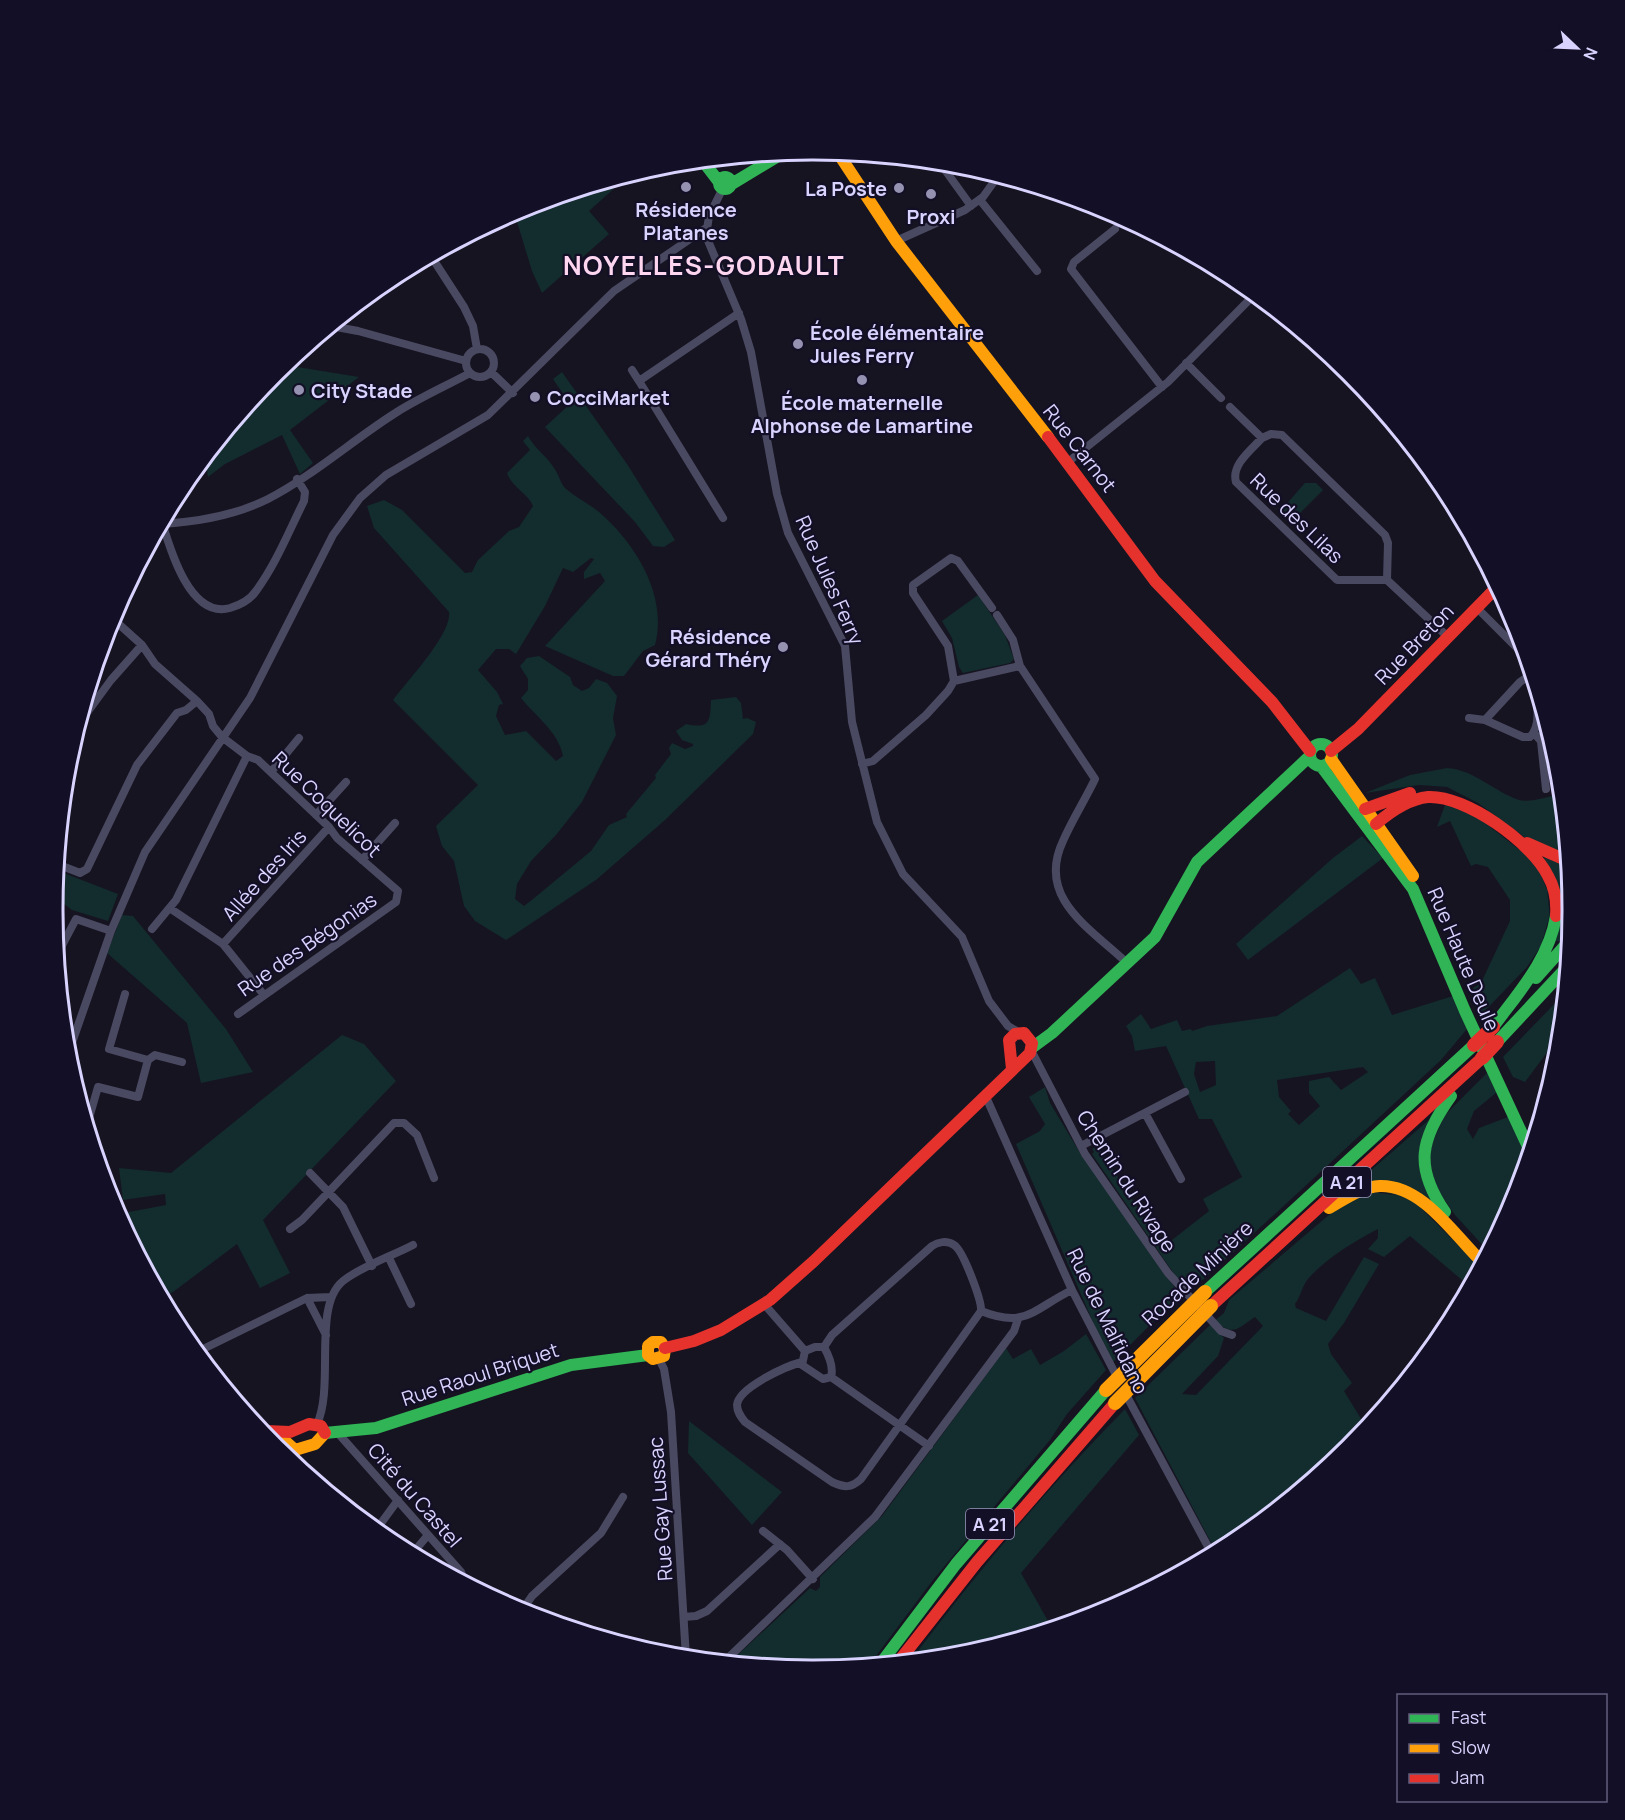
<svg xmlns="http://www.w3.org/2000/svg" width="1625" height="1820" viewBox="0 0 1625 1820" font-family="Manrope,sans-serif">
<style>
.green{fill:#132c2d;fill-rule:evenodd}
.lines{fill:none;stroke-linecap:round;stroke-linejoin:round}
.street{stroke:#4a4962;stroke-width:8}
.fast{stroke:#30b455;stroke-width:12}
.slow{stroke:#ff9f0a;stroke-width:12}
.jam{stroke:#e5322d;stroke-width:12}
.slow-bridge{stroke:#ff9f0a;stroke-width:14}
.jam-bridge{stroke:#e5322d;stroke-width:14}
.poi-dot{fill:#9591b1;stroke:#130f26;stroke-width:2}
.labels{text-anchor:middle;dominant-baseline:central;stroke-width:4.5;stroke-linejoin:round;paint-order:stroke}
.shield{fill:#130f26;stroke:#9e99be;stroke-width:1.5}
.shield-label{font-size:18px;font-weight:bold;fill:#d9d4ff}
.poi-label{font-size:20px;font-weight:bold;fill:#d9d4ff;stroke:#130f26}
.street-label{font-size:20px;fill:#d9d4ff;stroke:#130f26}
.district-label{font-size:26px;font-weight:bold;letter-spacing:1.5px;fill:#ffd6f0;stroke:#130f26}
.rim{fill:none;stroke:#d9d4ff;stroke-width:3}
</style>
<rect width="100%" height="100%" fill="#161421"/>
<!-- green -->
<path class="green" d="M 628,176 L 589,211 L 609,234 L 542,293 L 532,271 L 514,212 Z
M 285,365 L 359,377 L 290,430 L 313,463 L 300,474 L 282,435 L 225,464 L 208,477 L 205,458 L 275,372 Z
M 562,372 L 627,464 L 675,540 L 664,547 L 653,546 L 635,522 L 545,427 L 570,404 L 553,379 Z
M 528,436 C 535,449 547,456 554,468 C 559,474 560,483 565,488 C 575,497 588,503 599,512 C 636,544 668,596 655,645 L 643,651 L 624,676 L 613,676 L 545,646 L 605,581 L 600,573 L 584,579 L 584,572 L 594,559 L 591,558 L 573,572 L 563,568 L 545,606 L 516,654 L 509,649 L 496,649 L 478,670 L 497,692 L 503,704 L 499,705 L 496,716 L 505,735 L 526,731 L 556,761 L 563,756 C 558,731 536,717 521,698 L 528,690 L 528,679 L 520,666 L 527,658 L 539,656 L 570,677 L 573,685 L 582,691 L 589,688 L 596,679 L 607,683 L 617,696 L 613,718 L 616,735 L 582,802 L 556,835 L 531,861 L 517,884 L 515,899 L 524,906 L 533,899 L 591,851 L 609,825 L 627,817 L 626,814 L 656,778 L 655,775 L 671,754 L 669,748 L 672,743 L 685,749 L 693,746 L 693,744 L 682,740 L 676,731 L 686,724 C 710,729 710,722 711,700 L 736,697 L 741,703 L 743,719 L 747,718 L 756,722 L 753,734 L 665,820 L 596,880 L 506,940 L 475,921 L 464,906 L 454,861 L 442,846 L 436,826 L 478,785 L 393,700 C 407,681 452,634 449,612 L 374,528 L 367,506 L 384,500 L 402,510 L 465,573 L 472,572 L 478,560 L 509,531 L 519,527 L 533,506 C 527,492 512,488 507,473 L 530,450 L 523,441 Z
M 1305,483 L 1316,483 L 1323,490 L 1293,520 L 1282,509 Z
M 978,595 L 1005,635 L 1014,659 L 1010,663 L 963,673 L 959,667 L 952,638 L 942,621 Z
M 1447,768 C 1475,770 1493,791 1519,800 C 1530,803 1550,796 1561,794 L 1567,856 L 1527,839 L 1478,803 L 1447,787 L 1419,785 L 1365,793 L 1410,775 Z
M 1446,802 L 1470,811 L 1536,863 L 1553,904 L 1541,946 L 1527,967 L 1480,1016 L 1473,988 L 1481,983 L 1510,921 L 1510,900 L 1488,867 L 1476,864 L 1471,866 L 1450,821 L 1437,827 Z
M 1362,836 L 1383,858 L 1248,960 L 1236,944 L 1333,858 Z
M 1544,856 L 1568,864 L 1572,910 L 1571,925 L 1559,941 L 1552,941 Z
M 56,870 L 118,894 L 108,921 L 72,910 L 54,896 Z
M 122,915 L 133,916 L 226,1029 L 253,1072 L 201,1083 L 187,1023 L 107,953 Z
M 1350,968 L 1361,984 L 1375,978 L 1392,1015 L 1453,996 L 1467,1029 L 1441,1060 L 1301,1190 L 1204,1279 L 1185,1290 L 1092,1154 L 1094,1152 L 1092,1149 L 1097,1146 L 1100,1149 L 1163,1247 L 1209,1211 L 1203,1199 L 1242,1177 L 1212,1119 L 1199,1119 L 1166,1046 L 1135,1051 L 1132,1036 L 1126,1026 L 1141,1014 L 1151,1029 L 1177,1020 L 1182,1031 L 1191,1029 L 1192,1031 L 1207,1026 L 1277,1016 ZM 1215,1061 L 1216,1085 L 1200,1092 L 1194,1074 L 1196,1062 ZM 1363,1067 L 1368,1072 L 1341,1090 L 1329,1077 L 1309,1081 L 1309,1093 L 1320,1106 L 1299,1125 L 1288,1114 L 1291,1111 L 1279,1097 L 1277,1080 Z
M 1564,994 L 1560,1035 L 1525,1082 L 1513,1077 L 1503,1057 Z
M 342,1035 L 364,1044 L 396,1081 L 263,1220 L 290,1273 L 260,1288 L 237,1244 L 173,1292 L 162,1297 L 118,1214 L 166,1205 L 165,1194 L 123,1200 L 119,1168 L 171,1173 Z
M 1488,1072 L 1497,1092 L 1474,1111 L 1467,1129 L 1473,1139 L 1479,1128 L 1508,1117 L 1528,1157 L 1515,1201 L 1488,1251 L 1455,1215 L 1436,1188 L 1428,1152 L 1445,1115 Z
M 1045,1087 L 1050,1103 L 1082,1156 L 1180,1295 L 1113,1362 L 1096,1329 L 1016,1144 L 1040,1131 L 1045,1124 L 1029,1097 Z
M 1430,1119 L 1426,1129 L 1434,1204 L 1354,1185 Z
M 1372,1192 L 1410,1197 L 1480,1267 L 1469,1286 L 1410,1236 L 1384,1257 L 1368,1249 L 1378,1238 L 1378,1229 C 1356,1240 1324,1260 1308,1279 C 1302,1286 1301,1296 1295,1304 L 1296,1308 L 1326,1321 L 1364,1257 L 1379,1264 L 1344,1323 L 1328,1344 L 1331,1354 L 1352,1383 L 1344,1391 L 1366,1427 L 1350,1448 L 1234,1542 L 1216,1552 L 1135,1398 L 1211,1324 L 1224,1338 L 1218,1356 L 1182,1394 L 1196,1395 L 1263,1326 L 1255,1317 C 1235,1330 1235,1336 1214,1321 L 1224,1313 L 1229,1300 L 1343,1203 Z
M 1086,1334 L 1106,1370 L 1067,1414 L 1050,1440 L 933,1580 L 870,1664 L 812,1670 L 730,1662 L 810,1588 L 816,1591 L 820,1587 L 820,1577 L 882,1516 L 1006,1348 L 1013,1359 L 1031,1349 L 1040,1365 L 1064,1351 Z
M 1125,1409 L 1139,1435 L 1021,1573 L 1052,1628 L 960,1655 L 911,1660 C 977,1572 1048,1487 1125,1409 Z
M 689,1421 L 782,1492 L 752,1525 L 688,1453 Z"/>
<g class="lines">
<!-- street -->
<path class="street" d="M 940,163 L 971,206
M 723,188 L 709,216 L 706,236 L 741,319 L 751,352 L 777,494 L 788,533 L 845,646 L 852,722 L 877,822 L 903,874 L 962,937 L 989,1001 L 1008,1026 L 1020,1033
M 980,200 L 1037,271
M 1115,229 L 1074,262 L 1071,269 L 1162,387
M 896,241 L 965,210 L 983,197 L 998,176
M 431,256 L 464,307 L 473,326 L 477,349
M 331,326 L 358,331 L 466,361
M466 363a14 14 0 1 1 28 0a14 14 0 1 1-28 0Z
M 1186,363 L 1221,398
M 632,370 L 639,381
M 491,372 L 513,393
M 1230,407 L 1262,438 L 1271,434 L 1282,435 L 1385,535 L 1388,543 L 1387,580 L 1448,637
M 1262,438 C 1251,450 1231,465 1236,482 L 1337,580 L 1387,580
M 1068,462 L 1168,382 L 1255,294
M 723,518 L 639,381 L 739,313
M 162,522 C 170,549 190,619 230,608 C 240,605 250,600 256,591 C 276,564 289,531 304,501 L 305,492 L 297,479
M 161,524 C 197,522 236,515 268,499 C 314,475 354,439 397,412 C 421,397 446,386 470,373
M 1477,608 L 1526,657
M 997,615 L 1013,640 L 1020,666 L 1095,779 C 1085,800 1072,820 1063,841 C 1036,898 1090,928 1127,963
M 111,617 L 142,645 L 155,664 L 197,701 L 209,714 L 213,726 L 222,737 L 247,756 L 258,760 L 329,827 L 337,838 L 398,891 L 396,902 L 238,1014
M 954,681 L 1020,666
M 1469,718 L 1485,720 L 1523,737 L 1530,737 C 1546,721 1532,686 1529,665
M 1485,720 L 1520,682 L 1530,675
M 78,725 L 111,680 L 142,645
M 1534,733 L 1541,741 L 1546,789
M 862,764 L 873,761 L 926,715 L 948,691 L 954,681 L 948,646 L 913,593 L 913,585 L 951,558 L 958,561 L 992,608
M 271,772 L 299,738
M 316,815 L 346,782
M 362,860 L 395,823
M 57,864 L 80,873 L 87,869 L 137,765 L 177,713 L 186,710 L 197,701
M 171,909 L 223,944 L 264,995
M 152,929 L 176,900 L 247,756
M 223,944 L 329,827
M 57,955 L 76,919 L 111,931
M 1031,1050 L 1085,1154 L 1168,1273 L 1221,1331 L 1232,1335
M 67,1057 L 111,931 L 145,852 L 250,698 L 333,535 L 360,498 L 386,475 L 488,415 L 614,291 L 706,228
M 148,1060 L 155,1055 L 182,1062
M 986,1097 L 1072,1290 L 1118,1379
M 1145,1113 L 1181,1179
M 87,1125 L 98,1087 L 138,1097 L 148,1060 L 109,1049 L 125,994
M 1081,1146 L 1185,1092
M 310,1173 L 343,1207 L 372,1266
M 290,1229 L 302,1220 L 394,1123 L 404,1123 L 417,1135 L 434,1178
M 389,1258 L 411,1304
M 764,1304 L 805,1351
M 981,1311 C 1026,1329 1033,1309 1072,1290
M 326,1335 L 307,1298 L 331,1297
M 815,1347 L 824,1347 C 829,1356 834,1367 831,1377 L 823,1379 L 802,1365 L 805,1351 Z
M 197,1352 L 307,1298
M 659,1359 L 664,1369 L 671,1412 L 686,1658
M 802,1362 C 786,1366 738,1388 737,1405 C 737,1412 741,1417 745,1422 L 832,1482 C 845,1488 851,1488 861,1479 L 981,1311 C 982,1301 963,1250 954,1245 C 947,1240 938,1242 932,1246 L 832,1335 L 824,1347
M 831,1377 L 929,1446
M 1124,1391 L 1212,1554
M 317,1424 C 335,1386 312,1306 343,1281 C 360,1267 392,1256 413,1245
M 337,1432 L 461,1572 L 465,1582
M 376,1530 L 398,1500
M 763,1531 L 787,1550 L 813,1579
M 412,1554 L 428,1535
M 521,1612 L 532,1596 L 601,1533 L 623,1497
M 684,1617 L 696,1616 L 707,1611 L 780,1544
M 725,1661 L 875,1517 L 1014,1331 L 1018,1319"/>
<!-- fast -->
<path class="fast" d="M 703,161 L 719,182
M719 183a6 6 0 1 1 12 0a6 6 0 1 1-12 0Z
M 730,185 L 783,153
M1310 755a11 11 0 1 1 22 0a11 11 0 1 1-22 0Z
M 1321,766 L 1413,889 L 1465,1011 L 1530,1151
M 1536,978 L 1570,940
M 1493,1027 C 1518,993 1549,960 1556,916
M 1497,1042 L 1567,967
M 1033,1047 L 1052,1033 L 1155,937 L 1197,862 L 1310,756
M 1445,1212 C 1414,1167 1420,1139 1451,1096
M 1205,1292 L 1474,1045
M 325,1433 L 376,1428 L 571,1365 L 648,1355
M 881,1663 L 956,1564 L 1106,1390"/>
<!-- slow -->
<path class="slow" d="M 838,153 L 896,241 L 1048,437
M 1331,759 L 1413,876
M 1329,1208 C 1345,1199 1361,1187 1380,1186 C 1423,1185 1454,1235 1482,1262
M 648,1355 L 648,1346 L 653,1342 L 661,1342 L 665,1348
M 648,1355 L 653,1359 L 664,1356 L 665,1348
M 265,1435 L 286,1442 L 295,1450 L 315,1444 L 325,1433"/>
<!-- jam -->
<path class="jam" d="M 1048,437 L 1155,581 L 1272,702 L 1310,751
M 1331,751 L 1358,729 L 1497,587
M 1365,809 L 1410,793
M 1376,824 C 1391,811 1408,799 1428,797 C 1466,795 1532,843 1548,876 C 1555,888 1557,902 1556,916
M 1527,843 L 1568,861
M 1211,1306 L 1482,1058
M 665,1348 L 694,1341 L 721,1330 L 770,1300 L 814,1261 L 1030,1053 L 1032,1043 L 1024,1033 L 1015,1034 L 1009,1040 L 1012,1069
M 266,1431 L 290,1432 L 309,1424 L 321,1426 L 325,1433
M 899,1661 L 977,1562 L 1115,1403"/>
<!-- slow-bridge -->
<path class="slow-bridge" d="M 1106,1390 L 1205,1292
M 1115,1403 L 1211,1306"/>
<!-- jam-bridge -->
<path class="jam-bridge" d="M 1474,1045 L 1493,1027
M 1482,1058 L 1497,1042"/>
</g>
<!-- markers -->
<g class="poi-dot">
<circle cx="686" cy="187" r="6"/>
<circle cx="899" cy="188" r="6"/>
<circle cx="931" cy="194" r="6"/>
<circle cx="798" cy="344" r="6"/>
<circle cx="862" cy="380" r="6"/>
<circle cx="299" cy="390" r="6"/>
<circle cx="535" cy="397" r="6"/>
<circle cx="783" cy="647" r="6"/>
</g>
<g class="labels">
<!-- shield labels -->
<g class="shield">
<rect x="1323" y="1167" width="48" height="30" rx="4.5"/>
<rect x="966" y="1509" width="48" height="30" rx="4.5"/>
</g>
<g class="shield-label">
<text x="1347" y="1182">A 21</text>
<text x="990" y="1524">A 21</text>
</g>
<!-- poi labels -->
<g class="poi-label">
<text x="887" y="188" text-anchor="end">La Poste</text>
<text x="686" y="209">Résidence<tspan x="686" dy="23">Platanes</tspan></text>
<text x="931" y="216">Proxi</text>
<text x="810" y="332" text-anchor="start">École élémentaire<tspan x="810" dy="23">Jules Ferry</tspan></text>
<text x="311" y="390" text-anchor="start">City Stade</text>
<text x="547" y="397" text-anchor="start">CocciMarket</text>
<text x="862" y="402">École maternelle<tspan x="862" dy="23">Alphonse de Lamartine</tspan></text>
<text x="771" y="636" text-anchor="end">Résidence<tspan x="771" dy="23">Gérard Théry</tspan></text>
</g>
<!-- street labels -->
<g class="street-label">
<text transform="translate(1080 448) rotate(52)">Rue Carnot</text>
<text transform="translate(1297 518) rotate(44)">Rue des Lilas</text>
<text transform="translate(830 580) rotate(66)">Rue Jules Ferry</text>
<text transform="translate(1414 644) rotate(-46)">Rue Breton</text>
<text transform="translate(327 804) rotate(44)">Rue Coquelicot</text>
<text transform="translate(264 875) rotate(-48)">Allée des Iris</text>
<text transform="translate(307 944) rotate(-35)">Rue des Bégonias</text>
<text transform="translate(1464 959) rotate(67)">Rue Haute Deule</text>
<text transform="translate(1127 1181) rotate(57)">Chemin du Rivage</text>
<text transform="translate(1197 1273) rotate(-43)">Rocade Minière</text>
<text transform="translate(1108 1321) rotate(64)">Rue de Malfidano</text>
<text transform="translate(480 1374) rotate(-18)">Rue Raoul Briquet</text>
<text transform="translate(415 1495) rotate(49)">Cité du Castel</text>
<text transform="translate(660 1509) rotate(-94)">Rue Gay Lussac</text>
</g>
<!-- district labels -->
<g class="district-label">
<text x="704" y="265">NOYELLES-GODAULT</text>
</g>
</g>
<!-- crop -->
<path d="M0 0H1625V1820H0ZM812 160H813A749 749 0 0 1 1562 909V911A749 749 0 0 1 813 1660H812A749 749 0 0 1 63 911V909A749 749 0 0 1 812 160Z" fill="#130f26" fill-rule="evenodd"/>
<path class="rim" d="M812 160H813A749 749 0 0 1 1562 909V911A749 749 0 0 1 813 1660H812A749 749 0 0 1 63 911V909A749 749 0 0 1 812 160Z"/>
<!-- legend -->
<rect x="1397" y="1694" width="210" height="108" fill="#130f26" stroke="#625e7d" stroke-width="1.5"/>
<rect x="1409" y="1714" width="30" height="9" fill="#30b455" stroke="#625e7d" stroke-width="1.5"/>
<text x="1451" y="1724" font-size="18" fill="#d9d4ff">Fast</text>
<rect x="1409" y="1744" width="30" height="9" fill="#ff9f0a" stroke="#625e7d" stroke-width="1.5"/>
<text x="1451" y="1754" font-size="18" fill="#d9d4ff">Slow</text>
<rect x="1409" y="1774" width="30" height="9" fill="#e5322d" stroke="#625e7d" stroke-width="1.5"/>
<text x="1451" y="1784" font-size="18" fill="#d9d4ff">Jam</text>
<!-- north arrow -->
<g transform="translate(1577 48) rotate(113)" stroke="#130f26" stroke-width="4.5" paint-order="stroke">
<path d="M0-4.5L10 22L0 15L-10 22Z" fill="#d9d4ff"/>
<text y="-9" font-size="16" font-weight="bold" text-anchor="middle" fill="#d9d4ff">N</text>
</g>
</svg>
